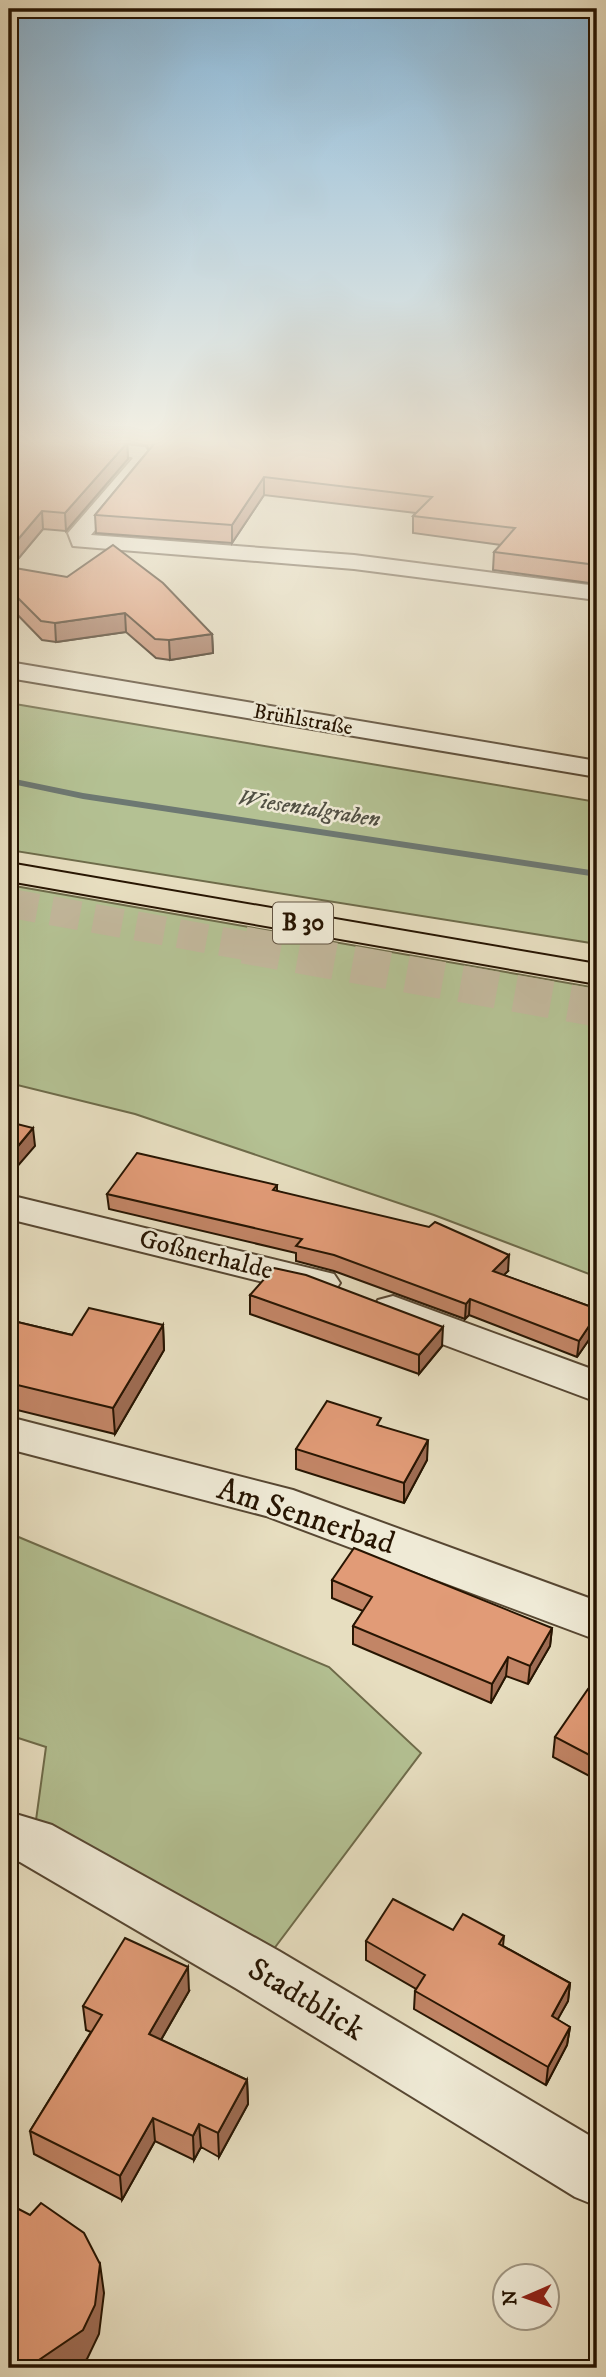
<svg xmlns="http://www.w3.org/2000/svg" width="606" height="2377" viewBox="0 0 606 2377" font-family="'IM FELL DW Pica',serif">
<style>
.green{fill:#b4c193;stroke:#6e6b4a;stroke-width:2}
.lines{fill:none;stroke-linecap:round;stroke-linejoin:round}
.stream{fill:#6d7872;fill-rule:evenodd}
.highway-tunnel-far1{stroke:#c1b69a;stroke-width:29;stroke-dasharray:29 14;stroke-linecap:butt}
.highway-tunnel{stroke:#c1b69a;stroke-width:37;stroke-dasharray:37 18;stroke-linecap:butt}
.minor-casing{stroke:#574732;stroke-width:4}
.highway-casing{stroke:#271502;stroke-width:4}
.minor{fill:#efead6;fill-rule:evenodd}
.highway{fill:#e7dec0;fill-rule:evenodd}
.wall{fill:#c28566;stroke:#271502;stroke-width:2}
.shaded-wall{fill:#9e6c53;stroke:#271502;stroke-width:2}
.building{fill:#e19b77;stroke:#271502;stroke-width:2}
.labels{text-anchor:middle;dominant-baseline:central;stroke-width:5;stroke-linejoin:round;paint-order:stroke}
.far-street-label{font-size:21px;fill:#271502;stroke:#efead6}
.far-water-label{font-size:23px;font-style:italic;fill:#504f43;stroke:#efead6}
.shield{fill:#efead6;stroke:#635542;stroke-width:2}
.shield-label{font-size:24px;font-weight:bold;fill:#271502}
.street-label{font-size:26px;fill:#271502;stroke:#efead6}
.near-street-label{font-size:32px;fill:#271502;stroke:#efead6}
</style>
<rect width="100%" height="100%" fill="#e7dec0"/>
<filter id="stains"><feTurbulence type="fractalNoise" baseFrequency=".00286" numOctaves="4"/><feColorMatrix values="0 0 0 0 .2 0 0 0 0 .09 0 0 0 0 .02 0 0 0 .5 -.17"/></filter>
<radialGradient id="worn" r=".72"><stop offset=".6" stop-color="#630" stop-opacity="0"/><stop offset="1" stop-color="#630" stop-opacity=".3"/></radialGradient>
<!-- green -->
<path class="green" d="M 9,703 L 597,802 L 597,944 L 9,850 Z
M 9,885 L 597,988 L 597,1277 L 434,1215 L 135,1114 L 9,1083 Z
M 9,1533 L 329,1667 L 421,1753 L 258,1970 L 33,1842 L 46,1747 L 9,1735 Z"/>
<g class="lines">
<!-- stream -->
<path class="stream" d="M 15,779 L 83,793 L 597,871 L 597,877 L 83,799 L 12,784 L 12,780 Z"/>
<!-- highway-tunnel-far1 -->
<path class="highway-tunnel-far1" d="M 9,903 L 253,947"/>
<!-- highway-tunnel -->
<path class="highway-tunnel" d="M 244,945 L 597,1008"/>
<!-- minor casing -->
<g class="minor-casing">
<path id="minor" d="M 9,442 L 90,442 L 145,447 L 153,459 L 91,535 L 354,555 L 597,586 L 597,600 L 354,569 L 73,546 L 68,533 L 133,458 L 131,457 L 9,449 Z
M 9,662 L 597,761 L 597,777 L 9,678 Z
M 9,1195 L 334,1274 L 340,1283 L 334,1292 L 320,1296 L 9,1219 Z
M 393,1296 L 597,1371 L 597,1402 L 378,1320 L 372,1310 L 378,1300 Z
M 9,1417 L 293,1490 L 597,1601 L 597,1640 L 266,1516 L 9,1449 Z
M 9,1812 L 52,1825 L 279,1951 L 597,2140 L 597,2206 L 575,2197 L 237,1989 L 20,1862 L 9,1859 Z"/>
</g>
<!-- highway casing -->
<g class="highway-casing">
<path id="highway" d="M 9,863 L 597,964 L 597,984 L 9,881 Z"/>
</g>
<!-- minor -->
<use href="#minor" class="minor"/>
<!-- highway -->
<use href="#highway" class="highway"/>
</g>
<!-- wall -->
<path class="wall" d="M 9,442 L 597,442 L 597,584 L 493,570 L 494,552 L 501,545 L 413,533 L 413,516 L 416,513 L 264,495 L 232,543 L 96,533 L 95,515 L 149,450 L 147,446 L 127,443 L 128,459 L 66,531 L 43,529 L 11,567 L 212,634 L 213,653 L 170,660 L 156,658 L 126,632 L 56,642 L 42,640 L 9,606 Z
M 277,1185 L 277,1191 L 508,1271 L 503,1275 L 597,1309 L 597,1328 L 577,1357 L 469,1315 L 465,1319 L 334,1271 L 296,1261 L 296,1253 L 109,1209 L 107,1194 Z
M 250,1295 L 442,1346 L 419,1374 L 250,1314 Z
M 9,1320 L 72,1335 L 163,1325 L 164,1350 L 115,1434 L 9,1408 Z
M 381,1426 L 427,1460 L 404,1503 L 296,1469 L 296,1449 Z
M 332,1580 L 552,1628 L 550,1646 L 528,1684 L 506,1676 L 491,1703 L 353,1644 L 353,1626 L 363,1611 L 332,1598 Z
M 597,1693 L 597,1780 L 553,1757 L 555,1737 Z
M 453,1930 L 504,1936 L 503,1946 L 570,1983 L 568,2001 L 557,2020 L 570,2027 L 567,2045 L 546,2085 L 414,2009 L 415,1991 L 416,1989 L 366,1960 L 366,1941 Z
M 189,1991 L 161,2040 L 247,2080 L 248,2104 L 219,2157 L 201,2147 L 194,2160 L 155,2141 L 122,2200 L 34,2154 L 30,2131 L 91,2032 L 86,2030 L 83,2006 Z"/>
<!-- shaded-wall -->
<path class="shaded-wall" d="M 127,443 L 128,459 L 66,531 L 65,513 Z
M 264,477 L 264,495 L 232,543 L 232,525 Z
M 42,511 L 43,529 L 9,570 L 9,550 Z
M 125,613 L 126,632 L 56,642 L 55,623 Z
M 212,634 L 213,653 L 170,660 L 169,640 Z
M 33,1128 L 35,1146 L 9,1176 L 9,1157 Z
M 509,1255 L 508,1271 L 492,1287 L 493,1271 Z
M 470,1299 L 469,1315 L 465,1319 L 466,1304 Z
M 597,1314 L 597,1328 L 577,1357 L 579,1341 Z
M 163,1325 L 164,1350 L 115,1434 L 113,1408 Z
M 443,1327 L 442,1346 L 419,1374 L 419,1355 Z
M 428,1440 L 427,1460 L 404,1503 L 404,1483 Z
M 552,1628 L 550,1646 L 528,1684 L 530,1666 Z
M 508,1657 L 506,1676 L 491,1703 L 492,1684 Z
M 188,1967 L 189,1991 L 151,2057 L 149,2034 Z
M 570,1983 L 568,2001 L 549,2035 L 552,2016 Z
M 570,2027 L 567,2045 L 546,2085 L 548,2067 Z
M 247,2080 L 248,2104 L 219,2157 L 218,2133 Z
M 153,2118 L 155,2141 L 122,2200 L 120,2176 Z
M 199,2124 L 201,2147 L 194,2160 L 193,2136 Z
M 100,2264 L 104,2293 L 99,2334 L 87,2359 L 73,2368 L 27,2368 Z"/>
<!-- building -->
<path class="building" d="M 9,442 L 116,442 L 127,443 L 65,513 L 42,511 L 9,550 Z
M 153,442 L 597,442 L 597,565 L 494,552 L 515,528 L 413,516 L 432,497 L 264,477 L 232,525 L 95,515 L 154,444 Z
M 113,545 L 163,583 L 212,634 L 169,640 L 155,639 L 125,613 L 55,623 L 41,621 L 9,589 L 9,567 L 67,577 Z
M 9,1122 L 33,1128 L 9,1157 Z
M 137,1153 L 277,1185 L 273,1190 L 429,1227 L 435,1222 L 509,1255 L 493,1271 L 597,1309 L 597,1314 L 579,1341 L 470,1299 L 466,1304 L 334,1255 L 296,1246 L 302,1239 L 107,1194 Z
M 274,1268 L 306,1275 L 443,1327 L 419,1355 L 250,1295 Z
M 89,1308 L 163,1325 L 113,1408 L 9,1383 L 9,1320 L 72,1335 Z
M 327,1401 L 381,1418 L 377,1425 L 428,1440 L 404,1483 L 296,1449 Z
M 354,1548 L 552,1628 L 530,1666 L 508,1657 L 492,1684 L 353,1626 L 372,1597 L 332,1580 Z
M 588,1689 L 597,1693 L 597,1759 L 555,1737 Z
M 393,1899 L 453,1930 L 463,1914 L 504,1936 L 499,1944 L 570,1983 L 552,2016 L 570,2027 L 548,2067 L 415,1991 L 425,1975 L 366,1941 Z
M 125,1938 L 188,1967 L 149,2034 L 247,2080 L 218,2133 L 199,2124 L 193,2136 L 153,2118 L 120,2176 L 30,2131 L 102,2015 L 83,2006 Z
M 41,2203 L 84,2233 L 100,2264 L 95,2305 L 83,2330 L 27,2368 L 9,2368 L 9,2204 L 30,2215 Z"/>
<!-- sky -->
<linearGradient id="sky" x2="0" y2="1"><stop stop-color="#89b6d6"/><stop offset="0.57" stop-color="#f4f0e3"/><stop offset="1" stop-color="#f4f0e3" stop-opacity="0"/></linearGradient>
<rect width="606" height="775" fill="url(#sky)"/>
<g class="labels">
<!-- far-street labels -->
<g class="far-street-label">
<text transform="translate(303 720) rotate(10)">Brühlstraße</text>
</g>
<!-- far-water labels -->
<g class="far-water-label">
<text transform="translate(309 809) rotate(9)">Wiesentalgraben</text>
</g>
<!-- shield labels -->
<rect class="shield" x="273" y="902.5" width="60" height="41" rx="5"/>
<g class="shield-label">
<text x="303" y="923">B 30</text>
</g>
<!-- street labels -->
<g class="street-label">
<text transform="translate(206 1255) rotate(14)">Goßnerhalde</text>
</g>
<!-- near-street labels -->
<g class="near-street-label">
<text transform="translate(306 1517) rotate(18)">Am Sennerbad</text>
<text transform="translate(306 2000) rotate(31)">Stadtblick</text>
</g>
</g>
<!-- margin -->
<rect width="606" height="2377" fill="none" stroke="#e7dec0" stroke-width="35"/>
<rect x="10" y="10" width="585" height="2356" fill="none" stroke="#271502" stroke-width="3.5"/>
<rect x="18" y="18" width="571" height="2342" fill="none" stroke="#271502" stroke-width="2"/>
<!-- north arrow -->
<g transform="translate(526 2297) rotate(268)"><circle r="33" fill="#efead6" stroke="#9f9581" stroke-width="2"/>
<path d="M0-5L12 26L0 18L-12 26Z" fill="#8f2418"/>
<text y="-10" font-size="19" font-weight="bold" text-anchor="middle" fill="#271502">N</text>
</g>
<rect width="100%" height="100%" filter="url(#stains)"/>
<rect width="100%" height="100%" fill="url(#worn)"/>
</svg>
